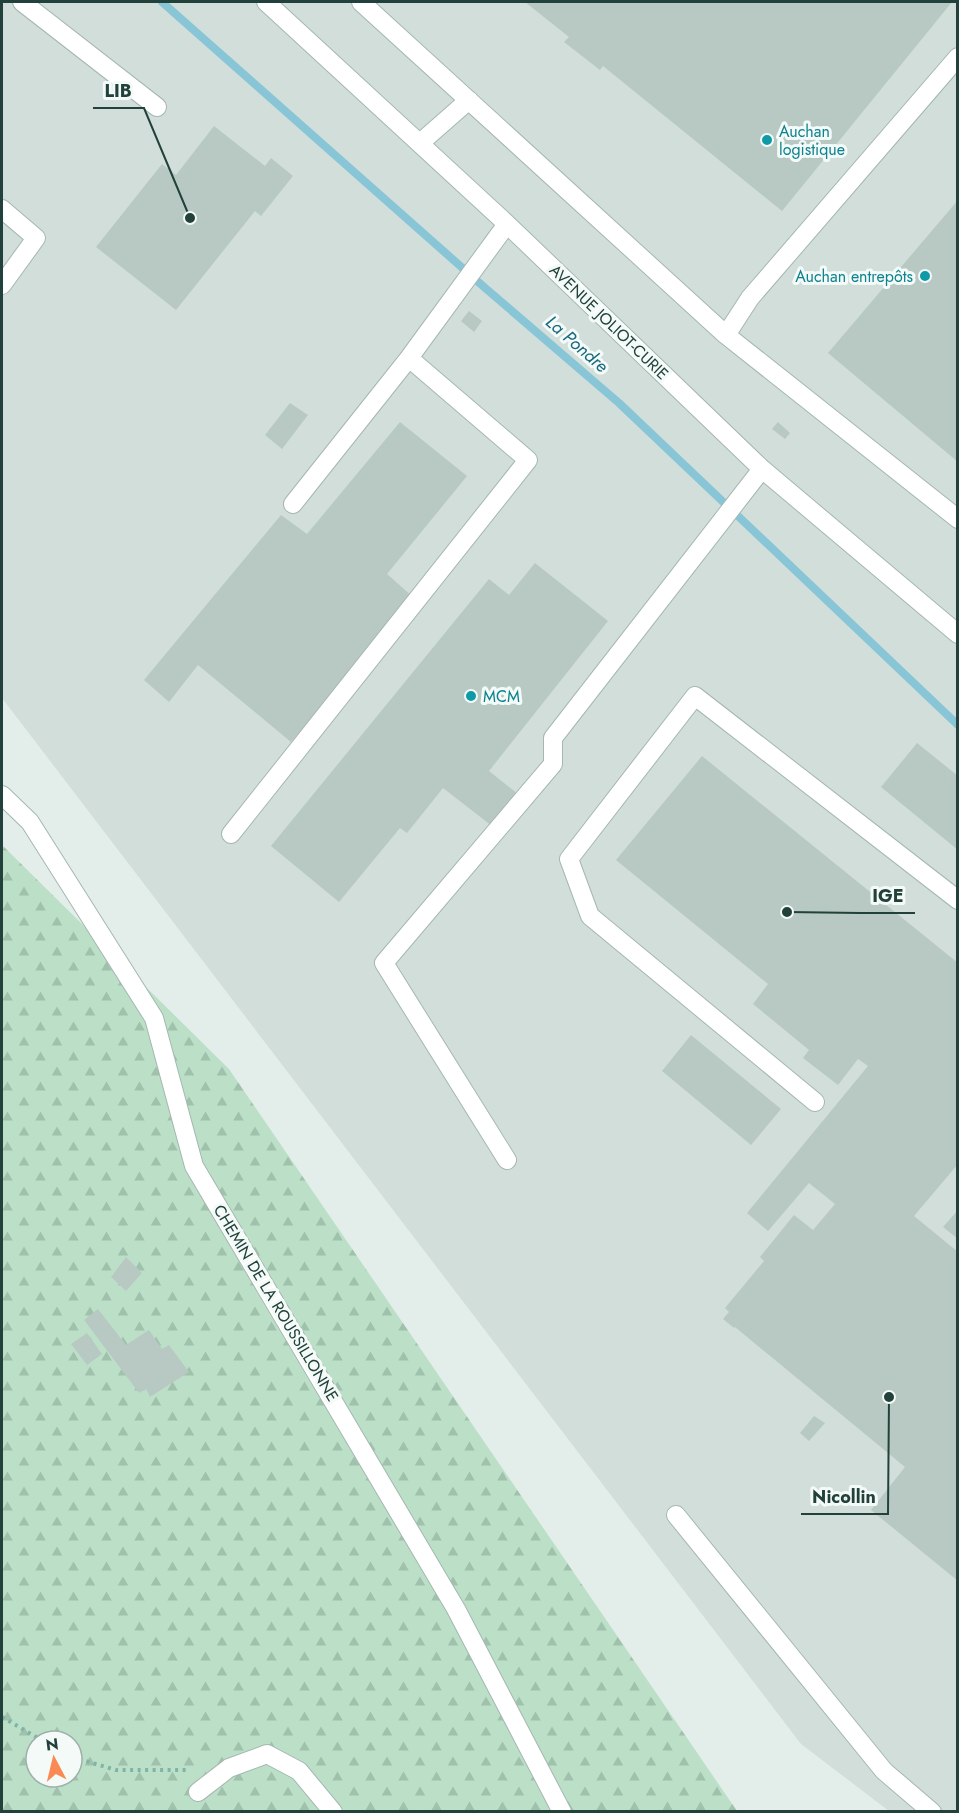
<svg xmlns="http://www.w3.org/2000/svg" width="959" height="1813" viewBox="0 0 959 1813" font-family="Jost,sans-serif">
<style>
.built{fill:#d1ded9}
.forest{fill:url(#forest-firs);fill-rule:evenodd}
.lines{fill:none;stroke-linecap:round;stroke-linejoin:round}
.stream{stroke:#88c5d6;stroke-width:8}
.building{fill:#b8c9c3}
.minor-casing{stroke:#a5b7b2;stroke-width:20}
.path{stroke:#81b4a7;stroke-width:4;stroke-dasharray:3 4.5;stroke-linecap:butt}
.minor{stroke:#fff;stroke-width:18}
.culture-dot{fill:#0f9aa8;stroke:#f4faf7;stroke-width:2}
.labels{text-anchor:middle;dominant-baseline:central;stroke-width:6;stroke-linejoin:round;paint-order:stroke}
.culture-label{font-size:16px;fill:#0d838f;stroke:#f4faf7;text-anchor:start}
.street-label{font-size:16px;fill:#21413a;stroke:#f4faf7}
.water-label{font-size:18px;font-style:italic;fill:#176881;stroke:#f4faf7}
.leader{fill:none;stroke:#21413a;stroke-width:2}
.callout-dot{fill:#21413a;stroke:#f4faf7;stroke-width:2}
.callout-label{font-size:18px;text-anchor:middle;font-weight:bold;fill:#21413a;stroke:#f4faf7;stroke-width:6;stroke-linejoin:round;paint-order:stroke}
</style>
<defs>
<pattern id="forest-firs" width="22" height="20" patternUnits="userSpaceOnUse" patternTransform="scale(1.5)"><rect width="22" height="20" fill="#bbe0c7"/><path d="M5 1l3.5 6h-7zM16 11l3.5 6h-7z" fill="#a0c1ac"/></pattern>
</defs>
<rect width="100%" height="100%" fill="#e3eeea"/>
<!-- built -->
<path class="built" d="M 2,2 L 957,2 L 957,1811 L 889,1811 L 801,1744 L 2,698 Z"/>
<!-- forest -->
<path class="forest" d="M 2,845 L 229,1069 L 737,1811 L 2,1811 ZM 36,1741 L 72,1741 L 72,1777 L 36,1777 Z"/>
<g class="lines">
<!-- stream -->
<path class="stream" d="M 162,2 L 484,287 L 619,403 L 958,725"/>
</g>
<!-- building -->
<path class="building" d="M 525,2 L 952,2 L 782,211 L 603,66 L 600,70 L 564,42 L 569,37 Z
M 214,126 L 265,166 L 271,158 L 293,176 L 261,216 L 255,211 L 176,310 L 96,247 L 162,164 L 176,175 Z
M 958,200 L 958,462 L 828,353 Z
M 469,311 L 482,321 L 474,332 L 461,321 Z
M 290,403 L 308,415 L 282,449 L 265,435 Z
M 400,422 L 467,476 L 387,574 L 413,597 L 291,742 L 198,665 L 169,702 L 144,680 L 281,515 L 307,534 Z
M 778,422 L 790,433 L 785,439 L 772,429 Z
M 535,563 L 608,621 L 489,771 L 518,794 L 492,826 L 443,788 L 407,833 L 400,828 L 339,902 L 271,846 L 489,579 L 509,595 Z
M 917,743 L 958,776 L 958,850 L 881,787 Z
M 702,756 L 958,963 L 958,1164 L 914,1216 L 958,1252 L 958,1581 L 871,1510 L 905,1467 L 735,1327 L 745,1315 L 734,1328 L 723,1319 L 729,1312 L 725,1308 L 764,1261 L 760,1257 L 794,1215 L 813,1230 L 835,1204 L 809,1183 L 768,1231 L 747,1213 L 868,1066 L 858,1059 L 838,1085 L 803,1058 L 809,1050 L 753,1004 L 768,984 L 616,860 Z
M 691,1035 L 781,1109 L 751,1145 L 662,1071 Z
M 958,1210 L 958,1239 L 943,1227 Z
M 126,1257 L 142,1273 L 126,1291 L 111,1277 Z
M 98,1309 L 126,1345 L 149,1330 L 162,1349 L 169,1345 L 189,1372 L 150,1397 L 146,1389 L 139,1393 L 84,1320 Z
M 87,1333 L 102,1354 L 87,1365 L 71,1344 Z
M 814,1416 L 825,1423 L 809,1441 L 800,1433 Z"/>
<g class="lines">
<!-- minor casing -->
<g class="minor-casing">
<path id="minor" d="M 22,2 L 157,107
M 266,2 L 507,224 L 762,469 L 958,634
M 361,2 L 726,335
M 958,57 L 750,298 L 726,335 L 958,519
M 420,143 L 469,100
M 2,209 L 36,238 L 2,285
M 293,504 L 409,358 L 507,224
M 2,795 L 30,822 L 154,1018 L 194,1166 L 456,1609 L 562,1812
M 231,834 L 528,460 L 409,358
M 815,1102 L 590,916 L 569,859 L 695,696 L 958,900
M 507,1160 L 384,963 L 553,764 L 553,738 L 762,469
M 676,1515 L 884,1771 L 932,1812
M 198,1792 L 229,1768 L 267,1754 L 299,1771 L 333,1812"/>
</g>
<!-- path -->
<path class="path" d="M 2,1717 L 43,1741
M 72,1757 L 116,1770 L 189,1770"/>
<!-- minor -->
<use href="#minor" class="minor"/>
</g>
<!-- markers -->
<g class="culture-dot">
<circle cx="767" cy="140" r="6"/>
<circle cx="925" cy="276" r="6"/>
<circle cx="471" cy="696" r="6"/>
</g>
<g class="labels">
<!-- culture labels -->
<g class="culture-label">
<text x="779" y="131">Auchan<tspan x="779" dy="18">logistique</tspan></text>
<text x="913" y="276" text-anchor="end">Auchan entrepôts</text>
<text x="483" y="696">MCM</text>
</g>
<!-- street labels -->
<g class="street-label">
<text transform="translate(609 322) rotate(44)">AVENUE JOLIOT-CURIE</text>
<text transform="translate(276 1303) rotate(59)">CHEMIN DE LA ROUSSILLONNE</text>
</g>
<!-- water labels -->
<g class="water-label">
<text transform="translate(577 344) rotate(41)">La Pondre</text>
</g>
</g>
<!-- callouts -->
<path class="leader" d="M190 218L144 108H93M787 912L860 913H915M889 1397L888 1514H801"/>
<g class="callout-dot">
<circle cx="190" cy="218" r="6"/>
<circle cx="787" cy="912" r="6"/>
<circle cx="889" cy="1397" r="6"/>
</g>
<g class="callout-label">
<text x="118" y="97">LIB</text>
<text x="888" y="902">IGE</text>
<text x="844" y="1503">Nicollin</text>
</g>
<!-- border -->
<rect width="959" height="1813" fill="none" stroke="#21413a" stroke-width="6"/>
<!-- north arrow -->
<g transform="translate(54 1759) rotate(353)"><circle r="28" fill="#f4faf7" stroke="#a0b0ab" stroke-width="1.5"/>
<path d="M0-4.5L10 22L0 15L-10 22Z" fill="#fb8954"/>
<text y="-9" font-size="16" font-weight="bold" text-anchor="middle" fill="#21413a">N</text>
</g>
</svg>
